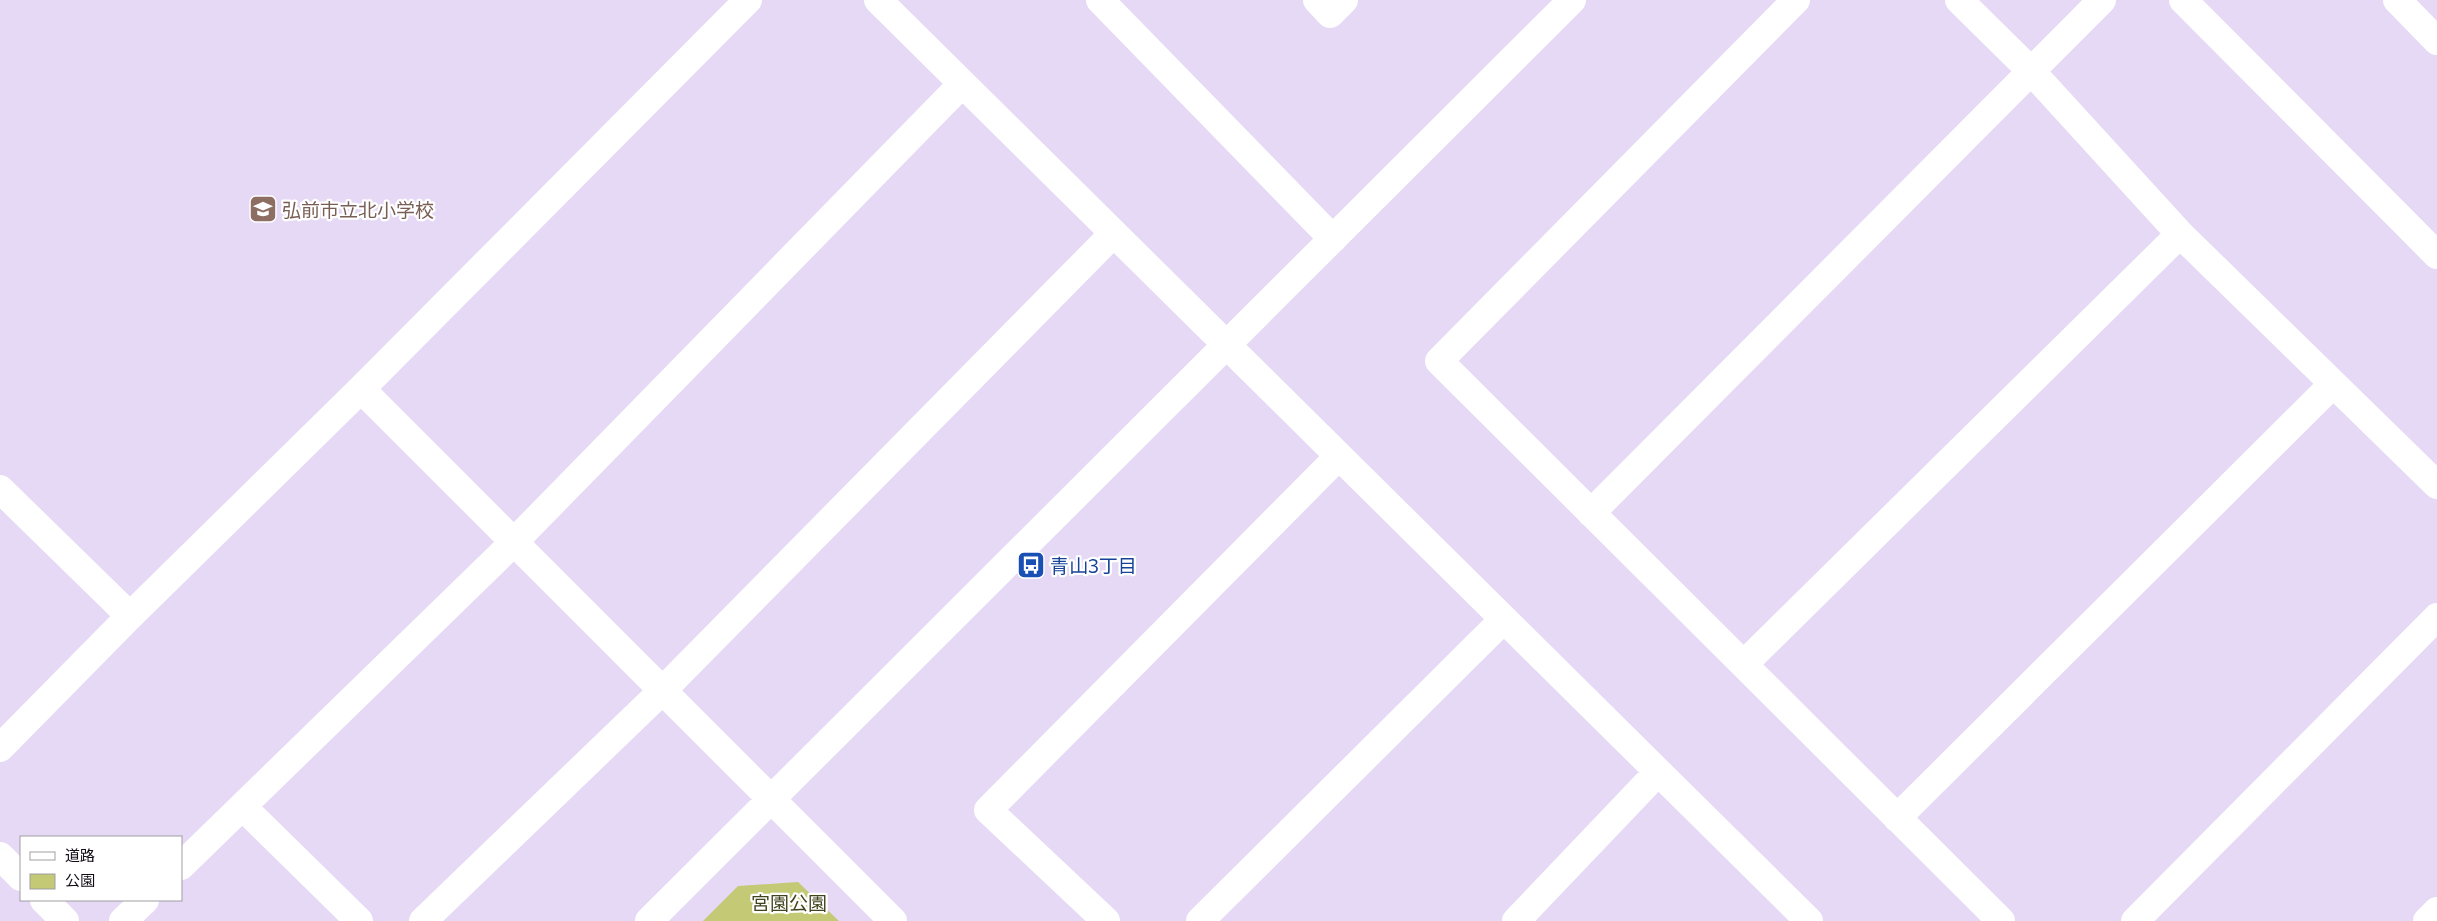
<svg xmlns="http://www.w3.org/2000/svg" width="2437" height="921" viewBox="0 0 2437 921" font-family="Commissioner,'Noto Sans JP',sans-serif">
<style>
.green{fill:#c3c975}
.lines{fill:none;stroke-linecap:round;stroke-linejoin:round}
.minor{stroke:#fff;stroke-width:28}
.labels{text-anchor:middle;dominant-baseline:central;stroke-width:4.5;stroke-linejoin:round;paint-order:stroke}
.education-label{font-size:19px;fill:#785e54;stroke:#fff;text-anchor:start}
.transit-label{font-size:19px;fill:#164399;stroke:#fff;text-anchor:start}
.park-label{font-size:19px;fill:#41441d;stroke:#fff}
</style>
<rect width="100%" height="100%" fill="#e5d9f6"/>
<!-- green -->
<path class="green" d="M 798,882 L 839,921 L 703,921 L 738,886 Z"/>
<g class="lines">
<!-- minor -->
<path class="minor" d="M 878,0 L 1809,921
M 1100,0 L 1333,239
M 1317,0 L 1330,14 L 1344,0
M 1796,0 L 1439,361 L 2001,921
M 1959,0 L 2031,71 L 2180,234 L 2437,485
M 2183,0 L 2437,255
M 2397,0 L 2437,41
M 361,389 L 893,921
M 0,489 L 130,616 L 361,389 L 748,0
M 1591,513 L 2102,0
M 1744,664 L 2180,234
M 0,748 L 130,616
M 243,807 L 359,921
M 1897,818 L 2333,384
M 0,856 L 21,877
M 181,866 L 514,542 L 962,84
M 44,900 L 65,921
M 123,921 L 145,900
M 423,921 L 662,691 L 1113,234
M 649,921 L 1572,0
M 1106,921 L 988,810 L 1339,456
M 1200,921 L 1504,619
M 1516,921 L 1658,772
M 2135,921 L 2437,617
M 2427,921 L 2437,911"/>
</g>
<!-- icons -->
<defs>
<g id="school-square" transform="scale(1.4375)"><rect x="-9" y="-9" width="18" height="18" rx="4" fill="#8d6e63" stroke="#fff"/><path d="M0-5L7-2L0 1L-7-2ZM-4 1L0 2.5L4 1V4Q0 6-4 4Z" fill="#fff"/></g>
<g id="bus-square" transform="scale(1.4375)"><rect x="-9" y="-9" width="18" height="18" rx="4" fill="#1a4fb4" stroke="#fff"/><path d="M-5-6H5V4H4V6H2V4H-2V6H-4V4H-5ZM-3.5-4V0h7V-4ZM-3.5 1.2v1.5H-2V1.2ZM2 1.2v1.5H3.5V1.2Z" fill="#fff"/></g>
</defs>
<g fill-rule="evenodd">
<use href="#school-square" x="263" y="209"/>
<use href="#bus-square" x="1031" y="565"/>
</g>
<g class="labels">
<!-- education labels -->
<g class="education-label">
<text x="282" y="209">弘前市立北小学校</text>
</g>
<!-- transit labels -->
<g class="transit-label">
<text x="1050" y="565">青山3丁目</text>
</g>
<!-- park labels -->
<g class="park-label">
<text x="789" y="902">宮園公園</text>
</g>
</g>
<!-- legend -->
<rect x="20" y="836" width="162" height="65" fill="#ffffff" stroke="#9f9da1"/>
<rect x="30" y="852" width="25" height="8" fill="#ffffff" stroke="#9f9da1"/>
<text x="65" y="861" font-size="15" fill="#100b15">道路</text>
<rect x="30" y="874" width="25" height="15" fill="#c3c975" stroke="#9f9da1"/>
<text x="65" y="886" font-size="15" fill="#100b15">公園</text>
</svg>
